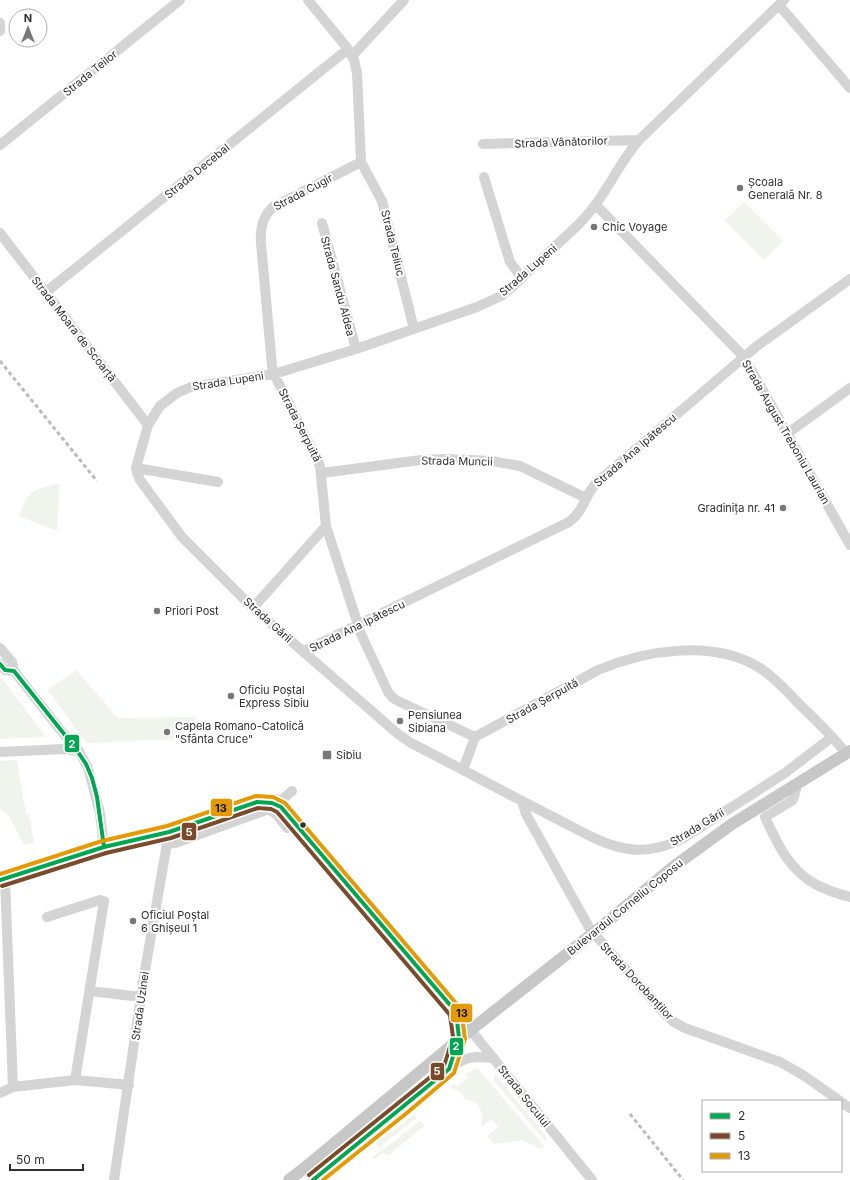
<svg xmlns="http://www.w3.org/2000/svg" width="850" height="1180" viewBox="0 0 850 1180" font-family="Inter,sans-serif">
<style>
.green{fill:#f0f4ed}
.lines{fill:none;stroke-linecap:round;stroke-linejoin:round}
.minor{stroke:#d4d4d4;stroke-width:10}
.major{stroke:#c7c7c7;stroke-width:12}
.rail{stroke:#bbb;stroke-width:3;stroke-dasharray:4 3;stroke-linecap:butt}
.major-bridge{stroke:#c7c7c7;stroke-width:12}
.bus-1-casing{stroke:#fff;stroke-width:7}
.bus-2-casing{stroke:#fff;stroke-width:7}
.bus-3-casing{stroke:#fff;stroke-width:7}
.bus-1{stroke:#00a651;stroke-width:4}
.bus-2{stroke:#7a4b2a;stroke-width:4}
.bus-3{stroke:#e39a05;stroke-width:4}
.poi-dot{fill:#787878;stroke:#fff;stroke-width:1.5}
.bus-dot{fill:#2f2f2f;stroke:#fff;stroke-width:1.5}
.labels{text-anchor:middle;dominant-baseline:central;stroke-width:4;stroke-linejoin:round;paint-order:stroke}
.street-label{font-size:11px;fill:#2f2f2f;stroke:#fff}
.poi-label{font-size:11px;fill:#2f2f2f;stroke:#fff;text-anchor:start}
.line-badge{stroke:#fff;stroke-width:1.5}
.badge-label{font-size:11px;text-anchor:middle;font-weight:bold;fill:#fff}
.pale-badge-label{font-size:11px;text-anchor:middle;font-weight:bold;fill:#111}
</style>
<rect width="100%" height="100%" fill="#fff"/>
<!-- green -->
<path class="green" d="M 744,202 L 783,241 L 764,260 L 725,221 Z
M 57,484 L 60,484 L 57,531 L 19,516 C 28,493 31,489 57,484 Z
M 76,670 L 118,718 L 198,717 L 179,739 L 86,743 L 48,690 Z
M 2,678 L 46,737 L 0,739 L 0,679 Z
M 17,760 L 26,814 L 29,814 L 34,843 L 24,845 L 9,816 L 0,808 L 0,761 Z
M 475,1068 L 479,1070 L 544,1146 L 542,1149 L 538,1148 L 523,1140 L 494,1144 L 487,1136 L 498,1127 L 491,1119 L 483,1126 L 481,1126 C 485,1112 479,1101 465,1099 L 461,1093 L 451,1087 L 454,1083 L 457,1086 L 469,1077 L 466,1074 Z
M 494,1073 L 546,1136 L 546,1142 L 494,1081 Z
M 415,1115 L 417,1118 L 380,1147 L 378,1147 L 376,1144 L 380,1138 L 386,1136 L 412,1116 Z
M 420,1121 L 424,1126 L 389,1155 L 382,1153 L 375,1159 L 373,1157 Z"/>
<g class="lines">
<!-- minor -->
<path class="minor" d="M 308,0 L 348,49 L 354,60 L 357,73 L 361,162 L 273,207 C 262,217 260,229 261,243 L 272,366 L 274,374 L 320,466 L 326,526 L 361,634 L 388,692 L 393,698 L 400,702 L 475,737
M 784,0 L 639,140 C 619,163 608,191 588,214 L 579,224 L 511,288 L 501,296 L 477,307 L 356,349 L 274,374 L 191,387 L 177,393 L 160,406 L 148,425 L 136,468 L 137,473 L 140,480 L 182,537 L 253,608 L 398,734 L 411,743 C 458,767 504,792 551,816 C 576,828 601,845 629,849 C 648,852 665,847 682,839 L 785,773 L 832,737
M 779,5 L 850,88
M 0,23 L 0,31
M 352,56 L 404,0
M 483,144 L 639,140
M 0,145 L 180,0
M 361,162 L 382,201 L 414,329
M 484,177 L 510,262 L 522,278
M 596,205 L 744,357 L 850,545
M 322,223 L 356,349
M 0,233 L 148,425
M 46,292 L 348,49
M 788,433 L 850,388
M 136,468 L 218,482
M 322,473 L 421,460 L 446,459 L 492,461 L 520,466 L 586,498
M 253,608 L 326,526
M 0,648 L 12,662 L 14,671 L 62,732 L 79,751 L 88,768 L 100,813 L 104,847
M 304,651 L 569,522 C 583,512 585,496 596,483 L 757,346 L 850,279
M 0,664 L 5,670 L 14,671
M 475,737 L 598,670 C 646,650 713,639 760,668 C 775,678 788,692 800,705 C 816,720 832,736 846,753
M 0,752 L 64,749 L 79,751
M 463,770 L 475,737
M 798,782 L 793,800 L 765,817 C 777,843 789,870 815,884 C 826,890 838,894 850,897
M 274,799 L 282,800 L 292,791
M 522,801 L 526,814 L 590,929 L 664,1013 L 674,1022 L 685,1028 L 780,1062 L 803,1075 L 840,1101
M 269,809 L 277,815 L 287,828
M 166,844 L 175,843 L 269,809 L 273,806 L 273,799
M 5,879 L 13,1087
M 0,880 L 104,847 L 169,832 L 257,802 C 284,802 285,811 301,829 L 456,1012 L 592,1180
M 47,917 L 100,900 L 104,901 L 75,1080
M 90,991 L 141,997
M 449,1069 L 459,1038 L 456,1013
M 0,1093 L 13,1087 L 75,1080 L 129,1085
M 841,1102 L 850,1108
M 114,1180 L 143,982 L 169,832
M 313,1180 L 404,1107 L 457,1063 L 469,1058 L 477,1057 L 493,1058"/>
<!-- major -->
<path class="major" d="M 779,795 L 850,751
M 289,1180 L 307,1166"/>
<!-- rail -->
<path class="rail" d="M 0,361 L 97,481
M 630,1114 L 683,1180"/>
<!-- major-bridge -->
<path class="major-bridge" d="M 307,1166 L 463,1036 L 591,935 L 673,867 L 732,824 L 779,795"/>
<!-- bus-1 casing -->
<g class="bus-1-casing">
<path id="bus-1" d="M 0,664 L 5,670 L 14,671 L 76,749 L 86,764 L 92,778 L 97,797 L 104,847
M 0,880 L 104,847 L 169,832 L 257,802 L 272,803 L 281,807 L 456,1012 L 459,1038 L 449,1069 L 313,1180"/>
</g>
<!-- bus-2 casing -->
<g class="bus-2-casing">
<path id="bus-2" d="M 2,886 L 106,853 L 171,838 L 258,808 L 271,809 L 277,812 L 450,1015 L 453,1037 L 444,1066 L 309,1175"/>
</g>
<!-- bus-3 casing -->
<g class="bus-3-casing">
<path id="bus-3" d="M 0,874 L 102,841 L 167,826 L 256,796 L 273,797 L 285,803 L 461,1009 L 465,1039 L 454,1073 L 408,1112 L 323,1180"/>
</g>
<!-- bus-1 -->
<use href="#bus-1" class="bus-1"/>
<!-- bus-2 -->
<use href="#bus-2" class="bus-2"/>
<!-- bus-3 -->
<use href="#bus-3" class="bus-3"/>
</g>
<!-- markers -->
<g class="poi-dot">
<circle cx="740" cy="188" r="4"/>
<circle cx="594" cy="227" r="4"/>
<circle cx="783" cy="508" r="4"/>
<circle cx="157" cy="611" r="4"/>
<circle cx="231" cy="696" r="4"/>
<circle cx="400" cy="721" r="4"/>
<circle cx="167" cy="732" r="4"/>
<rect x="322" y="750" width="10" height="10" rx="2"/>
<circle cx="133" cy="921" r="4"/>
</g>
<circle class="bus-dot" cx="303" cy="825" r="3.5"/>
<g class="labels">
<!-- street labels -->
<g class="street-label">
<text transform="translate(90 73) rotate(-39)">Strada Teilor</text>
<text transform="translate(561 142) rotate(-2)">Strada Vânătorilor</text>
<text transform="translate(197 171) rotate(-39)">Strada Decebal</text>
<text transform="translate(303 192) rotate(-28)">Strada Cugir</text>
<text transform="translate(393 243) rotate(76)">Strada Teliuc</text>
<text transform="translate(528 270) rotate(-41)">Strada Lupeni</text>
<text transform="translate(338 286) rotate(75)">Strada Sandu Aldea</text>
<text transform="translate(74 329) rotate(52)">Strada Moara de Scoarță</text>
<text transform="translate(228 381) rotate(-9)">Strada Lupeni</text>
<text transform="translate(300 425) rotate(63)">Strada Șerpuită</text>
<text transform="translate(786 432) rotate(60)">Strada August Treboniu Laurian</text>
<text transform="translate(635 450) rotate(-41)">Strada Ana Ipătescu</text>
<text transform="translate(457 461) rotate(1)">Strada Muncii</text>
<text transform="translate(268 620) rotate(42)">Strada Gării</text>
<text transform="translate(357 626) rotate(-26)">Strada Ana Ipătescu</text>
<text transform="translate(542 701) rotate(-29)">Strada Șerpuită</text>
<text transform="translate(697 827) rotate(-31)">Strada Gării</text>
<text transform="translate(625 907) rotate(-39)">Bulevardul Corneliu Coposu</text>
<text transform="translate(637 981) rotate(47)">Strada Dorobanților</text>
<text transform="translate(140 1006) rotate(-82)">Strada Uzinei</text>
<text transform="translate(524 1096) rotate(51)">Strada Socului</text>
</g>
<!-- poi labels -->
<g class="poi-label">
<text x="748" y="182">Școala<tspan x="748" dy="13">Generală Nr. 8</tspan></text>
<text x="602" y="227">Chic Voyage</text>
<text x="775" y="508" text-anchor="end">Gradinița nr. 41</text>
<text x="165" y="611">Priori Post</text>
<text x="239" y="690">Oficiu Poștal<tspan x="239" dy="13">Express Sibiu</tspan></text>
<text x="408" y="715">Pensiunea<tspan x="408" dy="13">Sibiana</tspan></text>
<text x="175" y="726">Capela Romano-Catolică<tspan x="175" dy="13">"Sfânta Cruce"</tspan></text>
<text x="336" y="755">Sibiu</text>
<text x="141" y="915">Oficiul Poștal<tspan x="141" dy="13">6 Ghișeul 1</tspan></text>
</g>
</g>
<g class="line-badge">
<rect x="64" y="734" width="16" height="19" rx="4" fill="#00a651"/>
<rect x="210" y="798" width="23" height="19" rx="4" fill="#e39a05"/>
<rect x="181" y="822" width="16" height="19" rx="4" fill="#7a4b2a"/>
<rect x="450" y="1003" width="23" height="20" rx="4" fill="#e39a05"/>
<rect x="449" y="1037" width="15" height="19" rx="4" fill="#00a651"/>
<rect x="430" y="1062" width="15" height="19" rx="4" fill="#7a4b2a"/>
</g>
<g class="badge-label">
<text x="72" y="748">2</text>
<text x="189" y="836">5</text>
<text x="456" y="1050">2</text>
<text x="437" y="1075">5</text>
</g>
<g class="pale-badge-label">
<text x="221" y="812">13</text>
<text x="462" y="1017">13</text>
</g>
<!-- legend -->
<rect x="702" y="1100" width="140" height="72" fill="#ffffff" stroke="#acacac"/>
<rect x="710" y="1113" width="20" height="6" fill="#00a651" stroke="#acacac"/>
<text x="738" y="1120" font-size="12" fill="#2f2f2f">2</text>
<rect x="710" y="1133" width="20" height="6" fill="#7a4b2a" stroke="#acacac"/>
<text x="738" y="1140" font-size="12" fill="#2f2f2f">5</text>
<rect x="710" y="1153" width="20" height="6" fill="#e39a05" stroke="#acacac"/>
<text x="738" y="1160" font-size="12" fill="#2f2f2f">13</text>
<!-- north arrow -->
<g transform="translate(28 28)"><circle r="19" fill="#ffffff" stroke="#acacac"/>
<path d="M0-3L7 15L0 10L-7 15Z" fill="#787878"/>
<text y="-6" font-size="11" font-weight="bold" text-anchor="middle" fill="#2f2f2f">N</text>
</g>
<!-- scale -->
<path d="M10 1164v6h73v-6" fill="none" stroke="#2f2f2f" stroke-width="2"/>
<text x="16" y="1164" font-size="12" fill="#2f2f2f" stroke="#ffffff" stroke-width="3" paint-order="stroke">50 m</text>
</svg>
